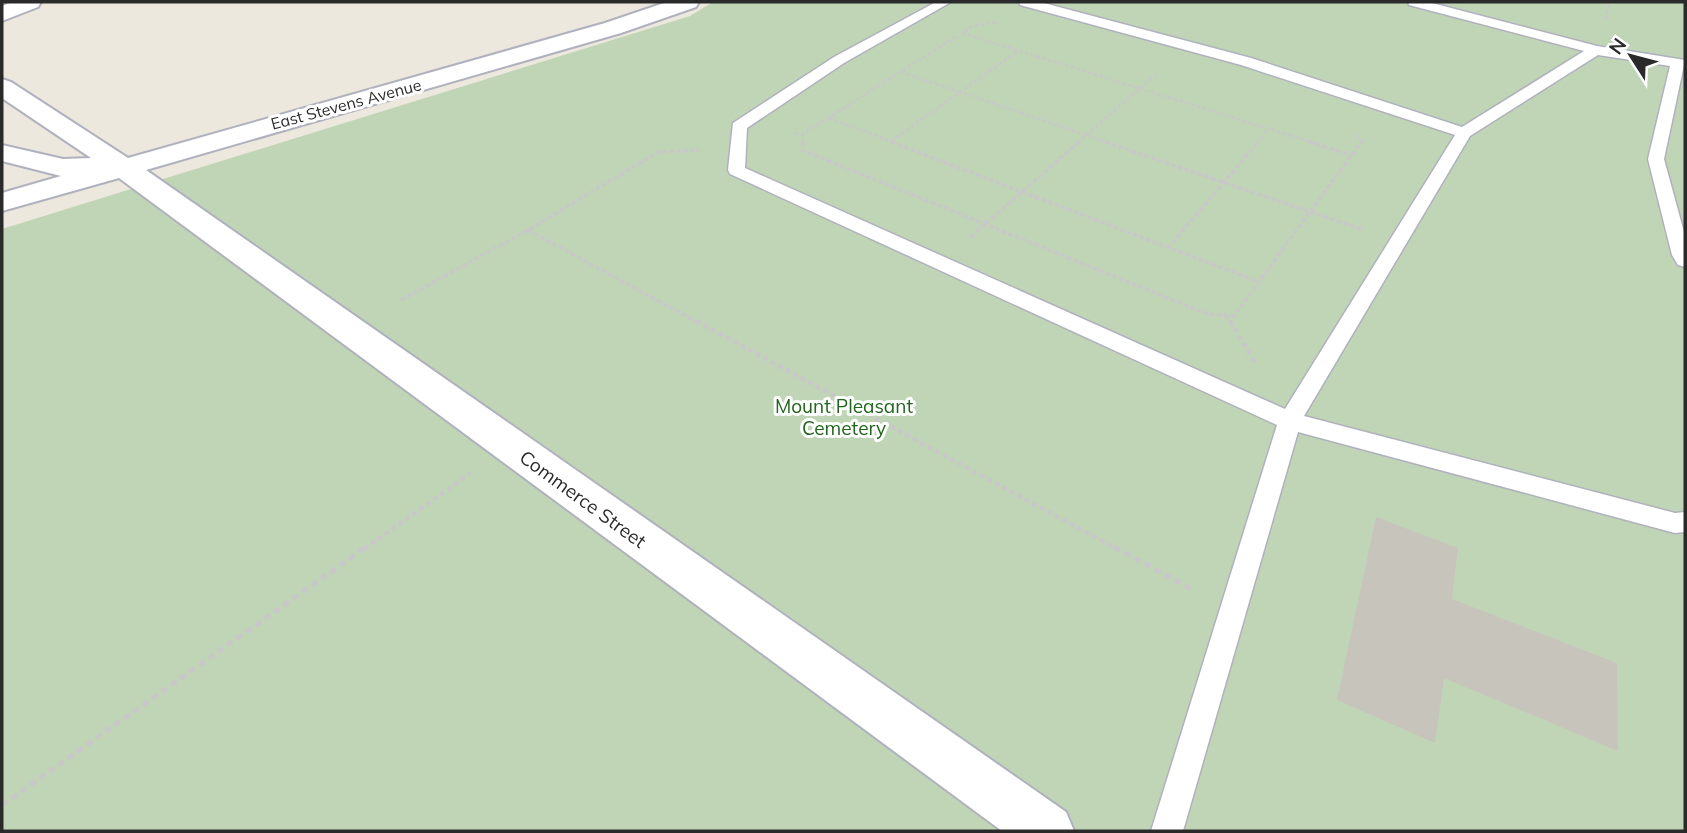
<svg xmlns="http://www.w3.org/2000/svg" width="1687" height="833" viewBox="0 0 1687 833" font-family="Mulish,sans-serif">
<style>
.cemetery{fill:#c0d5b5}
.building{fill:#c7c4bc}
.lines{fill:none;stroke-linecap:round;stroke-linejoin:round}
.lane-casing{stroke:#b0b1be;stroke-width:3}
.street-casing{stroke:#b0b1be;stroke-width:4}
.secondary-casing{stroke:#b0b1be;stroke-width:4}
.path-far3{stroke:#c8c8c8;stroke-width:2.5;stroke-dasharray:3.5 2.5;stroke-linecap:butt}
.path-far2{stroke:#c8c8c8;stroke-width:3.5;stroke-dasharray:4.5 2.5;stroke-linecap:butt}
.path-far1{stroke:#c8c8c8;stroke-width:4.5;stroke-dasharray:5 3.5;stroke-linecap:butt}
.path{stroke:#c8c8c8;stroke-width:5;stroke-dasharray:7 4.5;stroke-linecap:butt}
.lane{fill:#fff;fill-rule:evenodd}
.street{fill:#fff;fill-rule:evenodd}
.secondary{fill:#fff;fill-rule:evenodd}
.labels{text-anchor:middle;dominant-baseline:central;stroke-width:6;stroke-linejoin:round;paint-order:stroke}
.far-street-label{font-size:16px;fill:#2a2a2a;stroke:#fff}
.park-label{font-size:19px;fill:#21651c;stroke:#fff}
.street-label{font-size:19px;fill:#2a2a2a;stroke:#fff}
</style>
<rect width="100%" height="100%" fill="#ece8dd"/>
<!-- cemetery -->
<path class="cemetery" d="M 713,2 L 1685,2 L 1685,831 L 2,831 L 2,229 L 690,16 Z"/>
<!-- building -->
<path class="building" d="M 1376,517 L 1458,548 L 1452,599 L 1617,663 L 1618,751 L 1444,678 L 1435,743 L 1337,700 Z"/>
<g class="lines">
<!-- lane casing -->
<g class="lane-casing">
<path id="lane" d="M 936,2 L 951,2 L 844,63 L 747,128 L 745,168 L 1285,409 L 1455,135 L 1241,65 L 1020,5 L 1019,2 L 1040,2 L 1251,58 L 1462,127 L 1584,51 L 1409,5 L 1408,2 L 1428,2 L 1597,46 L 1685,60 L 1664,159 L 1685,236 L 1685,267 L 1678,265 L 1672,255 L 1648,159 L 1670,66 L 1598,55 L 1470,136 L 1304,416 L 1675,513 L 1685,512 L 1685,532 L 1675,533 L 1298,432 L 1183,831 L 1151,831 L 1277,425 L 730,174 L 728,170 L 733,123 L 834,57 Z"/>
</g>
<!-- street casing -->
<g class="street-casing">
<path id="street" d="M 12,2 L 41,2 L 38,7 L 2,21 L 2,6 Z"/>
</g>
<!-- secondary casing -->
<g class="secondary-casing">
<path id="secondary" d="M 667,2 L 699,2 L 696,7 L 621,33 L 146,170 L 1066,812 L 1074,831 L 1002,831 L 119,178 L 2,211 L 2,193 L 61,176 L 2,161 L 2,145 L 63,159 L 91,158 L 2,98 L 2,79 L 11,82 L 128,158 L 605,23 Z"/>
</g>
<!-- path-far3 -->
<path class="path-far3" d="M 1605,19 L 1610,2
M 964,31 L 973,26 L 999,22
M 962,33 L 1315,143
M 901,72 L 1110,143
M 829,118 L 895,143
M 795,133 L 803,134 L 957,36
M 1357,135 L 1362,140 L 1360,143
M 891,141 L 1018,51
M 802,143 L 803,134
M 1077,143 L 1159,72
M 1257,143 L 1269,129"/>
<!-- path-far2 -->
<path class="path-far2" d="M 803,142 L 802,150 L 1207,314 L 1234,316 L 1361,142
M 891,142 L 1259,282
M 1105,142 L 1364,230
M 1309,142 L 1352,155
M 528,230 L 699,323
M 970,237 L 1079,142
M 1168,248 L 1258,142
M 401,300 L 528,230 L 658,152 L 700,150
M 1226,315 L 1231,323"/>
<!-- path-far1 -->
<path class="path-far1" d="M 696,321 L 1117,549
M 1230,321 L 1255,363
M 364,549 L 471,473"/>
<!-- path -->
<path class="path" d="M 1114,547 L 1195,591
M 2,805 L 366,547"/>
<!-- lane -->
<use href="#lane" class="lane"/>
<!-- street -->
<use href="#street" class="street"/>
<!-- secondary -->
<use href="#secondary" class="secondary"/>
</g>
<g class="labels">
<!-- far-street labels -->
<g class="far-street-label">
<text transform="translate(346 104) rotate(-15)">East Stevens Avenue</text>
</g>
<!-- park labels -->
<g class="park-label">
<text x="844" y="406">Mount Pleasant<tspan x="844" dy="22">Cemetery</tspan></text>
</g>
<!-- street labels -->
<g class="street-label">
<text transform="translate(583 499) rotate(36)">Commerce Street</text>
</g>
</g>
<!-- border -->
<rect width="1687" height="833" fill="none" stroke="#2a2a2a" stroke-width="7"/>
<!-- north arrow -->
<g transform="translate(1631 56) rotate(306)" stroke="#ffffff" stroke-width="5" paint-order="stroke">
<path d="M0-5L12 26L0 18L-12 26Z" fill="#2a2a2a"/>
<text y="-10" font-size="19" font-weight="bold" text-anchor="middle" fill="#2a2a2a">N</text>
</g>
</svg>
